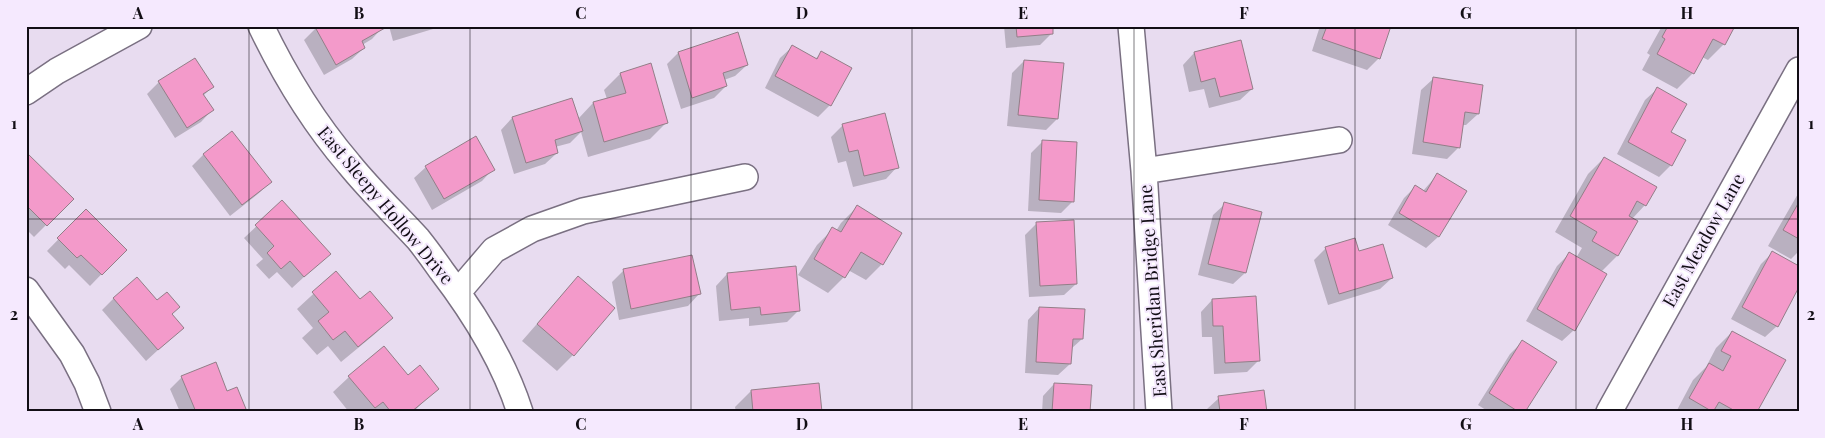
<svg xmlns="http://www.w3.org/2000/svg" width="1825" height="438" viewBox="0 0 1825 438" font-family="'Playfair Display',serif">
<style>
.shadow{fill:#0003}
.building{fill:#f39aca;stroke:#937e88}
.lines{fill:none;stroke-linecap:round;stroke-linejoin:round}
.minor-casing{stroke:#7a7082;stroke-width:28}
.minor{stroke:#fff;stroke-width:25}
.grid{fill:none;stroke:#120e15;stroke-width:1;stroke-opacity:0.55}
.labels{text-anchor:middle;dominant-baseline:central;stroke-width:4;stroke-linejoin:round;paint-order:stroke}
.street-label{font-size:18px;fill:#120e15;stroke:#f5e9fe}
.neatline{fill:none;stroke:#120e15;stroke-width:2}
.grid-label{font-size:16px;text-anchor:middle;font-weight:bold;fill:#120e15}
</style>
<rect width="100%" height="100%" fill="#e8dcf0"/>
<!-- shadow -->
<path class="shadow" d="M 389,26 L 443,26 L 393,41 Z
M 1004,26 L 1051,26 L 1052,33 L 1040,45 L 1006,48 Z
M 1320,26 L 1390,26 L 1379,58 L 1367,70 L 1312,51 Z
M 1662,26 L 1733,26 L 1724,44 L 1708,60 L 1702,57 L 1693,73 L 1677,89 L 1642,70 L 1650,55 L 1647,53 Z
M 383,27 L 372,39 L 362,45 L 364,48 L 352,59 L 324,75 L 304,40 L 316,28 Z
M 737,34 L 747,65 L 735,76 L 724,80 L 726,86 L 714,98 L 681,109 L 667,64 L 678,53 Z
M 1240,42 L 1252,89 L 1240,100 L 1209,108 L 1204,89 L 1189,92 L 1183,65 L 1194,53 Z
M 792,47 L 815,59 L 822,53 L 830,105 L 818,117 L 765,88 L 780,58 Z
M 195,59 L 212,87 L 203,96 L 212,110 L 201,122 L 175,138 L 147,94 L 159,82 Z
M 1024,61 L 1057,119 L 1046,130 L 1007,126 L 1012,73 Z
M 620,74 L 666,123 L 650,139 L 588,157 L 581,132 L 570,143 L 555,147 L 557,153 L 545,164 L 514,174 L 501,130 L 512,118 L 572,100 L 578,119 L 593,103 L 607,99 L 604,90 Z
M 1433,79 L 1478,114 L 1466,125 L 1462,125 L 1459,147 L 1447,159 L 1412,154 L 1421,90 Z
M 1657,89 L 1670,133 L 1671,165 L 1659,177 L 1617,154 L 1645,100 Z
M 843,125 L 897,167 L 886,179 L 853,187 L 846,161 L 838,163 L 831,137 Z
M 232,132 L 270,182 L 259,193 L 230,216 L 192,166 L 203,155 Z
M 1043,141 L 1073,201 L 1061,213 L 1028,211 L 1031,153 Z
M 26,154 L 72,199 L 34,237 L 26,229 Z
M 1604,158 L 1645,205 L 1632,219 L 1636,222 L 1617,256 L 1601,272 L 1574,330 L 1562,341 L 1526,321 L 1557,266 L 1569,254 L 1576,258 L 1582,248 L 1555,232 L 1588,174 Z
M 426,167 L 493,169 L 482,181 L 432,210 L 414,178 Z
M 1437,175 L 1465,192 L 1438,237 L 1426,248 L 1388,225 L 1404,198 L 1415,187 L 1423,191 Z
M 1799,192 L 1799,254 L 1797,253 L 1791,259 L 1768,246 Z
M 282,202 L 317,265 L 292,288 L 277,272 L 269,279 L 256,265 L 263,259 L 244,238 Z
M 1225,204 L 1245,273 L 1233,284 L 1198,275 L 1213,215 Z
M 857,207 L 901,233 L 882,264 L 866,280 L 848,270 L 844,277 L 828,293 L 798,275 L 817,245 L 833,229 L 836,231 L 841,223 Z
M 86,211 L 125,250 L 90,286 L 69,265 L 65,269 L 47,251 Z
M 1037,223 L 1076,284 L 1064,295 L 1029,297 L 1025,235 Z
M 1326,248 L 1359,253 L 1392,278 L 1380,289 L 1328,305 L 1314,260 Z
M 1772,253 L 1777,326 L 1765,337 L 1731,319 L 1761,264 Z
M 691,256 L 699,294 L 688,306 L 619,320 L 612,282 L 623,271 Z
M 336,273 L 360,301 L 391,318 L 375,334 L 341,362 L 328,346 L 317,355 L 302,338 L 313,328 L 297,309 Z
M 727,274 L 799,310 L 787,322 L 749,326 L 749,318 L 719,321 L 716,286 Z
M 578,278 L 573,355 L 557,371 L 522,341 L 563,294 Z
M 114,298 L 157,302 L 182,328 L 146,361 L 102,310 Z
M 1212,300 L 1259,360 L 1247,372 L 1214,374 L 1212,337 L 1202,337 L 1201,312 Z
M 1039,308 L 1082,339 L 1071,349 L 1070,364 L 1058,375 L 1025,373 L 1028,320 Z
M 1732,332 L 1756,412 L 1676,412 L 1693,380 L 1706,367 L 1716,348 Z
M 1522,342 L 1524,412 L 1489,412 L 1478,405 L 1510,354 Z
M 182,377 L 227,392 L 244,409 L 242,412 L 180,412 L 170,389 Z
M 349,377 L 407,377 L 437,389 L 413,412 L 349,412 L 333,392 Z
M 1054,384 L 1088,412 L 1042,412 L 1043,396 Z
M 751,391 L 821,412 L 736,412 L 735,407 Z
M 1219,398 L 1265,412 L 1207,412 L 1207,409 Z"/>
<!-- building -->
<path class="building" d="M 317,26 L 384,26 L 385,28 L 362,41 L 365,48 L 336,65 L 315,27 Z
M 1016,26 L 1053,26 L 1053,34 L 1017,37 Z
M 1327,26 L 1391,26 L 1380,59 L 1322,39 Z
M 1668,26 L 1735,26 L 1725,45 L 1713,39 L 1694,74 L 1657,54 L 1665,39 L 1662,37 Z
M 738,32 L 748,65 L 723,73 L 727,86 L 692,98 L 678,52 Z
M 1241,40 L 1253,89 L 1220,97 L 1215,78 L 1201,82 L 1194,52 Z
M 792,45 L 817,59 L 821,51 L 852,68 L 831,106 L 775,76 Z
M 195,58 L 214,87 L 203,94 L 214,110 L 187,128 L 158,81 Z
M 1024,60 L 1064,63 L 1058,119 L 1018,115 Z
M 651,63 L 668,123 L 604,142 L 593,102 L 626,93 L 620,73 Z
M 1433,77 L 1483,85 L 1479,114 L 1465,112 L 1460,148 L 1423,142 Z
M 1657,87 L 1687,104 L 1671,132 L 1686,140 L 1672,166 L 1628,142 Z
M 572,98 L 583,131 L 555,140 L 558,153 L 526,163 L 512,117 Z
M 885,113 L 899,168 L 864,176 L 858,150 L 849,152 L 842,124 Z
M 232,131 L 272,182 L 242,205 L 203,154 Z
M 476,136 L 495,170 L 444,199 L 425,166 Z
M 1042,140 L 1077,142 L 1074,202 L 1039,200 Z
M 26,152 L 74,199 L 47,226 L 26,205 Z
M 1604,157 L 1657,187 L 1646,206 L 1637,201 L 1629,216 L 1638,221 L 1618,256 L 1592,241 L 1597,232 L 1570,216 Z
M 1437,173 L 1467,191 L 1439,237 L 1399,213 L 1415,185 L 1426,192 Z
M 282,200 L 331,254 L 304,277 L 290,261 L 281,269 L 267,253 L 274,246 L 255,225 Z
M 1224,202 L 1262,212 L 1246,273 L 1208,264 Z
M 1799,202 L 1799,239 L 1783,230 Z
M 857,205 L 902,233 L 883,265 L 861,252 L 845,278 L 814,259 L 832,227 L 841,232 Z
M 86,209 L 127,250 L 102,275 L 81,255 L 77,258 L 57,238 Z
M 1074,220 L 1077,284 L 1040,286 L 1036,222 Z
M 1355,238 L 1359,251 L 1383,244 L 1393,278 L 1339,294 L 1325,247 Z
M 1772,251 L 1799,266 L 1799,287 L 1778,327 L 1742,307 Z
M 1569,252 L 1607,274 L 1575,331 L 1537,309 Z
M 692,255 L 701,294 L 631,309 L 623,269 Z
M 796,266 L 800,311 L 761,315 L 760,307 L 731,310 L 727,273 Z
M 336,271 L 360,299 L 370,291 L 393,318 L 358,347 L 345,331 L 333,340 L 318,321 L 329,312 L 312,292 Z
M 578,276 L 615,308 L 574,356 L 537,324 Z
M 137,277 L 157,300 L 167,292 L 180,307 L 172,314 L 184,328 L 158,350 L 113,298 Z
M 1256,296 L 1260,361 L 1225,363 L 1223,326 L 1213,326 L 1212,299 Z
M 1039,307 L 1085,309 L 1083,339 L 1073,339 L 1071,364 L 1036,362 Z
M 1732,331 L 1786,360 L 1757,412 L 1737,412 L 1719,402 L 1713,412 L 1689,398 L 1709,363 L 1723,371 L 1731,356 L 1721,351 Z
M 1522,340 L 1557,362 L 1525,412 L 1519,412 L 1489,393 Z
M 384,346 L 408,375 L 420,365 L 439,389 L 411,412 L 391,412 L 383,402 L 375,408 L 348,376 Z
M 216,362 L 227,391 L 237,387 L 246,409 L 239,412 L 196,412 L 181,376 Z
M 819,383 L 822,412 L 753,412 L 751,390 Z
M 1054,383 L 1092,385 L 1090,412 L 1052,412 Z
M 1264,390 L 1267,412 L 1220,412 L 1218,396 Z"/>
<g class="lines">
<!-- minor casing -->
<g class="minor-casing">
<path id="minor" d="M 261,26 C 285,76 313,122 349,164 C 370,190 395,214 418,239 C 426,249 434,260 441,270 C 474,313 503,359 520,412
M 1131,26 L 1144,171 L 1159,412
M 26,92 L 57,71 L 139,26
M 1144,171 L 1339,140
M 26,290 L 72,354 L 87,383 L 98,412
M 458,292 L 494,250 L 532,229 L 583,211 L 745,177
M 1609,412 L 1799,70"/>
</g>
<!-- minor -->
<use href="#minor" class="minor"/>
</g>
<!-- grid -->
<path class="grid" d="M 249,26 L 249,412M 470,26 L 470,412M 691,26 L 691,412M 912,26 L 912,412M 1134,26 L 1134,412M 1355,26 L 1355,412M 1576,26 L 1576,412M 26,219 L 1799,219"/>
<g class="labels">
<!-- street labels -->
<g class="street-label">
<text transform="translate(386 205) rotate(50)">East Sleepy Hollow Drive</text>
<text transform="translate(1703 240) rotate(-61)">East Meadow Lane</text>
<text transform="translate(1152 291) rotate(-94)">East Sheridan Bridge Lane</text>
</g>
</g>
<!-- border -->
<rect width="1825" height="438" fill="none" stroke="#f5e9fe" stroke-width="55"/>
<rect x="28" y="28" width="1770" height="382" class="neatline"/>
<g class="grid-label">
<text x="138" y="19">A</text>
<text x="359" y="19">B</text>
<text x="581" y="19">C</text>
<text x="802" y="19">D</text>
<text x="1023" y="19">E</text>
<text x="1244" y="19">F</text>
<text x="1466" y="19">G</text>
<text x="1687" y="19">H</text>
<text x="14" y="129">1</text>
<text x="1811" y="129">1</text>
<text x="14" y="320">2</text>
<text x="1811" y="320">2</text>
<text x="138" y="430">A</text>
<text x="359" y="430">B</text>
<text x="581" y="430">C</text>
<text x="802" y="430">D</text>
<text x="1023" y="430">E</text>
<text x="1244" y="430">F</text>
<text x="1466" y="430">G</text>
<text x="1687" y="430">H</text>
</g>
</svg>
